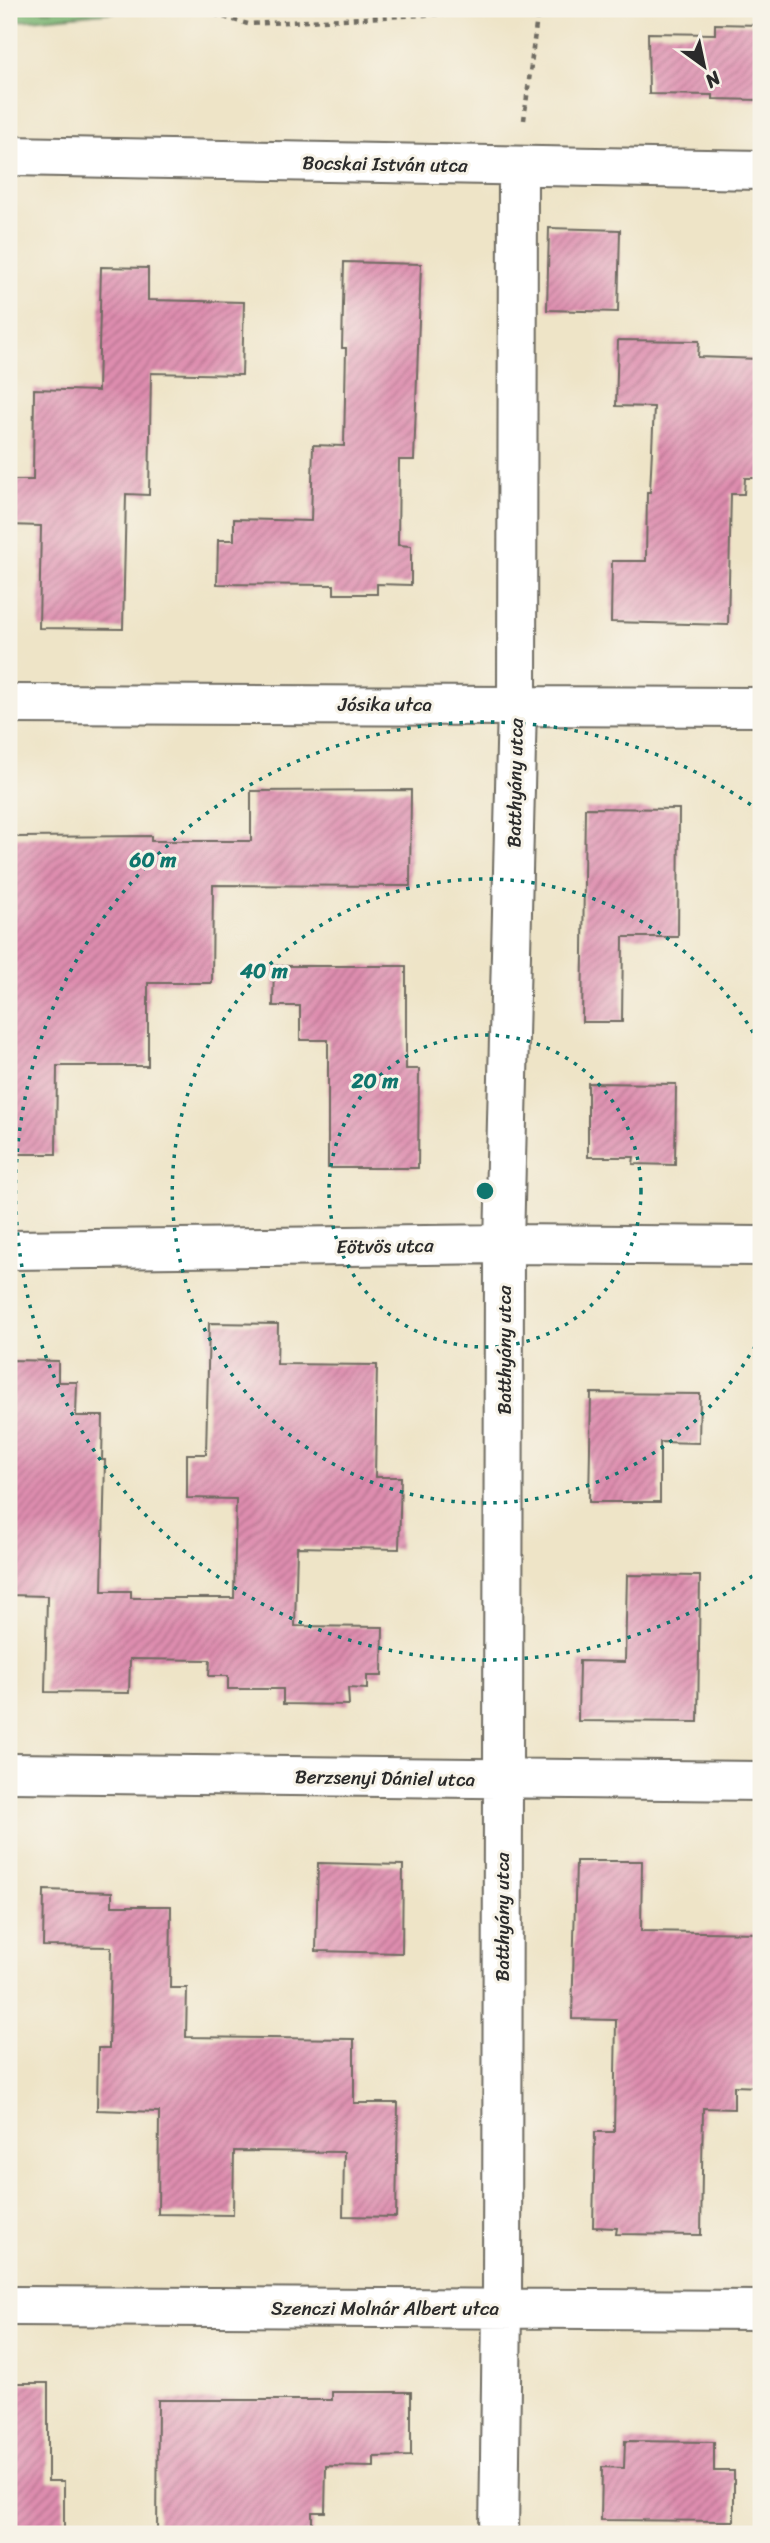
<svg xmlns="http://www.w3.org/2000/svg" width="770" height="2543" viewBox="0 0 770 2543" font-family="Sriracha,sans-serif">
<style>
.forest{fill:url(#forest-firs);stroke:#547050;stroke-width:2}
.building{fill:url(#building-hatch)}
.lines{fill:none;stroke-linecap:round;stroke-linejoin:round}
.minor-casing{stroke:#6f6c62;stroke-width:42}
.path{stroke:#6f6c62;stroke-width:4.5;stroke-dasharray:5 5;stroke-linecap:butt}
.minor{stroke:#fff;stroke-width:38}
.ring{fill:none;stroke:#0f766e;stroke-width:3.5;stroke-dasharray:3.5 7}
.labels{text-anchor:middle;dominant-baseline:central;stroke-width:6;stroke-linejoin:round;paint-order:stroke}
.street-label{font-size:19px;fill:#2b2b2b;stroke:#f7f3e8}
.centre{fill:#0f766e;stroke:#f7f3e8;stroke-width:3.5}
.ring-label{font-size:21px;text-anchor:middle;font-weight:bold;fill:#0f766e;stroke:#f7f3e8;stroke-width:6;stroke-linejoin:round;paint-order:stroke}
</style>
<defs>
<pattern id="forest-firs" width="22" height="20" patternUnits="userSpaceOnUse" patternTransform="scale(1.75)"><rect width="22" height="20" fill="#7db674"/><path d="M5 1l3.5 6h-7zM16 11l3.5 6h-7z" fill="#67945f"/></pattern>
<pattern id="building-hatch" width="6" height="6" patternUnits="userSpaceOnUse" patternTransform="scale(1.75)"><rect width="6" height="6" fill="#de8daf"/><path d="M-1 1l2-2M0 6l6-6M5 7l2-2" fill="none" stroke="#b4738f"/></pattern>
</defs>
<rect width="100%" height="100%" fill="#f7f3e8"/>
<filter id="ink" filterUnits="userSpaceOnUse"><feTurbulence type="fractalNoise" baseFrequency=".0143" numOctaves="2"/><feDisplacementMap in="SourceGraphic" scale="14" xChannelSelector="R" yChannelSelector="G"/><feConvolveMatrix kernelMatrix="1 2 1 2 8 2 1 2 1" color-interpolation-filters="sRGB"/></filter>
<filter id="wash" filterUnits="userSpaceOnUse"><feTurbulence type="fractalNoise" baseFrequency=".00686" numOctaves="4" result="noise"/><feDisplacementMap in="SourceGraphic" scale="28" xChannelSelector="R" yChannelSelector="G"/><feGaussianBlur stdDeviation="1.57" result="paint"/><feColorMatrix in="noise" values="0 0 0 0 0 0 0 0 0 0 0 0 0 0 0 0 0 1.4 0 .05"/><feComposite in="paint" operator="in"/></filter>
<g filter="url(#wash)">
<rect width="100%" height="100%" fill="#eee4c7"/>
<!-- forest -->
<path class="forest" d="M 9,9 L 148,9 L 9,22 Z"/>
<g id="blocks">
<!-- building -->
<path class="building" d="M 715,24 L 761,25 L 761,100 L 713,99 L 713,95 L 649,94 L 648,33 L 715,34 Z
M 549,228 L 620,230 L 618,312 L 547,310 Z
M 344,262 L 421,264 L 414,460 L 399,460 L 398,545 L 411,546 L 411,585 L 377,584 L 377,594 L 334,594 L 334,585 L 217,584 L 218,540 L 234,540 L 234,519 L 311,521 L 313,445 L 344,446 L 346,348 L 342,348 Z
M 101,267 L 148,268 L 148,300 L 244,302 L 242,375 L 151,373 L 149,495 L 126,494 L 123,629 L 39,628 L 41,526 L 9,525 L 9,480 L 33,480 L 34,389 L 98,391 Z
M 618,340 L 699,341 L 698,357 L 761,359 L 761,478 L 745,478 L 744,494 L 731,494 L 728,625 L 611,622 L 612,561 L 646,561 L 647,492 L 650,492 L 654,407 L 616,406 Z
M 411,790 L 410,886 L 213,885 L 212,983 L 148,983 L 148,1066 L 57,1066 L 56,1154 L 9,1154 L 9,911 L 14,911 L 15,837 L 151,836 L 151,841 L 251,841 L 251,791 Z
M 585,808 L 679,809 L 678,937 L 623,937 L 622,1022 L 582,1022 Z
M 274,966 L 406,966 L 406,1069 L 419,1069 L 418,1168 L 328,1168 L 328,1040 L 300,1040 L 300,1006 L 273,1006 Z
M 588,1083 L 676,1084 L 675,1165 L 633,1164 L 634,1157 L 588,1157 Z
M 209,1323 L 278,1324 L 277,1364 L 377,1365 L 375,1477 L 401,1477 L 399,1549 L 297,1547 L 295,1626 L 383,1627 L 382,1676 L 367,1676 L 367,1689 L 348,1688 L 349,1705 L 283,1704 L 283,1689 L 228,1689 L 228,1676 L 209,1676 L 210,1660 L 130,1659 L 129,1693 L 45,1692 L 47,1596 L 9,1595 L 9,1360 L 58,1361 L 58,1382 L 77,1382 L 76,1416 L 103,1416 L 102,1460 L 105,1460 L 102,1591 L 131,1591 L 131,1598 L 234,1598 L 236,1499 L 187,1498 L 187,1454 L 206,1454 Z
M 591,1393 L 700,1394 L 699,1443 L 660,1442 L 660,1502 L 589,1502 Z
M 627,1575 L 700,1576 L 698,1722 L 578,1721 L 579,1661 L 625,1662 Z
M 576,1861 L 642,1861 L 641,1931 L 761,1933 L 761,2087 L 734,2086 L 734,2109 L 703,2108 L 701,2235 L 616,2234 L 617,2228 L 593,2227 L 595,2132 L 614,2132 L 616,2020 L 572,2019 Z
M 318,1863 L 403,1865 L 402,1953 L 316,1951 Z
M 44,1890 L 112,1892 L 112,1906 L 171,1906 L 170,1988 L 187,1988 L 186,2037 L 354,2039 L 354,2103 L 398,2103 L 396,2217 L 343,2216 L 344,2152 L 234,2151 L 233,2215 L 158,2214 L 159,2112 L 97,2110 L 98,2048 L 109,2048 L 111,1947 L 43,1946 Z
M 9,2383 L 48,2383 L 48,2481 L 64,2481 L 64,2534 L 9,2534 Z
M 332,2392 L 411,2392 L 411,2456 L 374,2457 L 374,2467 L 326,2466 L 325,2512 L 312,2512 L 312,2534 L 157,2534 L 158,2400 L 332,2400 Z
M 625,2441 L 714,2442 L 714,2471 L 734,2471 L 734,2521 L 601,2520 L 602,2467 L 624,2468 Z"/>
</g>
</g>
<g filter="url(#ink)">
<use href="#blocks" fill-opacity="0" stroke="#6f6c62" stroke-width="2"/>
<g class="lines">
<!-- minor casing -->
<g class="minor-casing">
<path id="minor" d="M 9,156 L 761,170
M 9,704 L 761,707
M 9,1250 L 504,1244 L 761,1246
M 9,1773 L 761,1781
M 9,2306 L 761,2310
M 499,2534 L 502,2308 L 504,1244 L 517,705 L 518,166"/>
</g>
<!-- path -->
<path class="path" d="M 195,9 L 248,24 L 537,9
M 524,120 L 538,9"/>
<!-- minor -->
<use href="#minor" class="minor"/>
</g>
</g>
<!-- distance rings -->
<g class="ring">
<circle cx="485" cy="1191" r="156"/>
<path d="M760 1337A312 312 0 1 1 760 1045"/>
<path d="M761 1570A469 469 0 1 1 761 812"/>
</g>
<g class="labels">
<!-- street labels -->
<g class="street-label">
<text transform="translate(385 164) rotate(1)">Bocskai István utca</text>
<text x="385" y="704">Jósika utca</text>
<text transform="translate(515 783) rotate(-89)">Batthyány utca</text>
<text transform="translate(385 1246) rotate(-1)">Eötvös utca</text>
<text transform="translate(504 1350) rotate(-90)">Batthyány utca</text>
<text transform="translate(385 1778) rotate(1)">Berzsenyi Dániel utca</text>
<text transform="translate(502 1917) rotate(-90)">Batthyány utca</text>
<text x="385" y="2308">Szenczi Molnár Albert utca</text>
</g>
</g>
<circle cx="485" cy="1191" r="10" class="centre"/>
<g class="ring-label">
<text x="153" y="867">60 m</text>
<text x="264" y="978">40 m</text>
<text x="375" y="1088">20 m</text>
</g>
<!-- margin -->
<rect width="770" height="2543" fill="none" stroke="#f7f3e8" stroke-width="35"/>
<!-- north arrow -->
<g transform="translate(704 66) rotate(147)" stroke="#f7f3e8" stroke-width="5" paint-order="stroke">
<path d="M0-5L12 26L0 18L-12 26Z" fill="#2b2b2b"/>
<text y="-10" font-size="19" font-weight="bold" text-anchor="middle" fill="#2b2b2b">N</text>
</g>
</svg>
